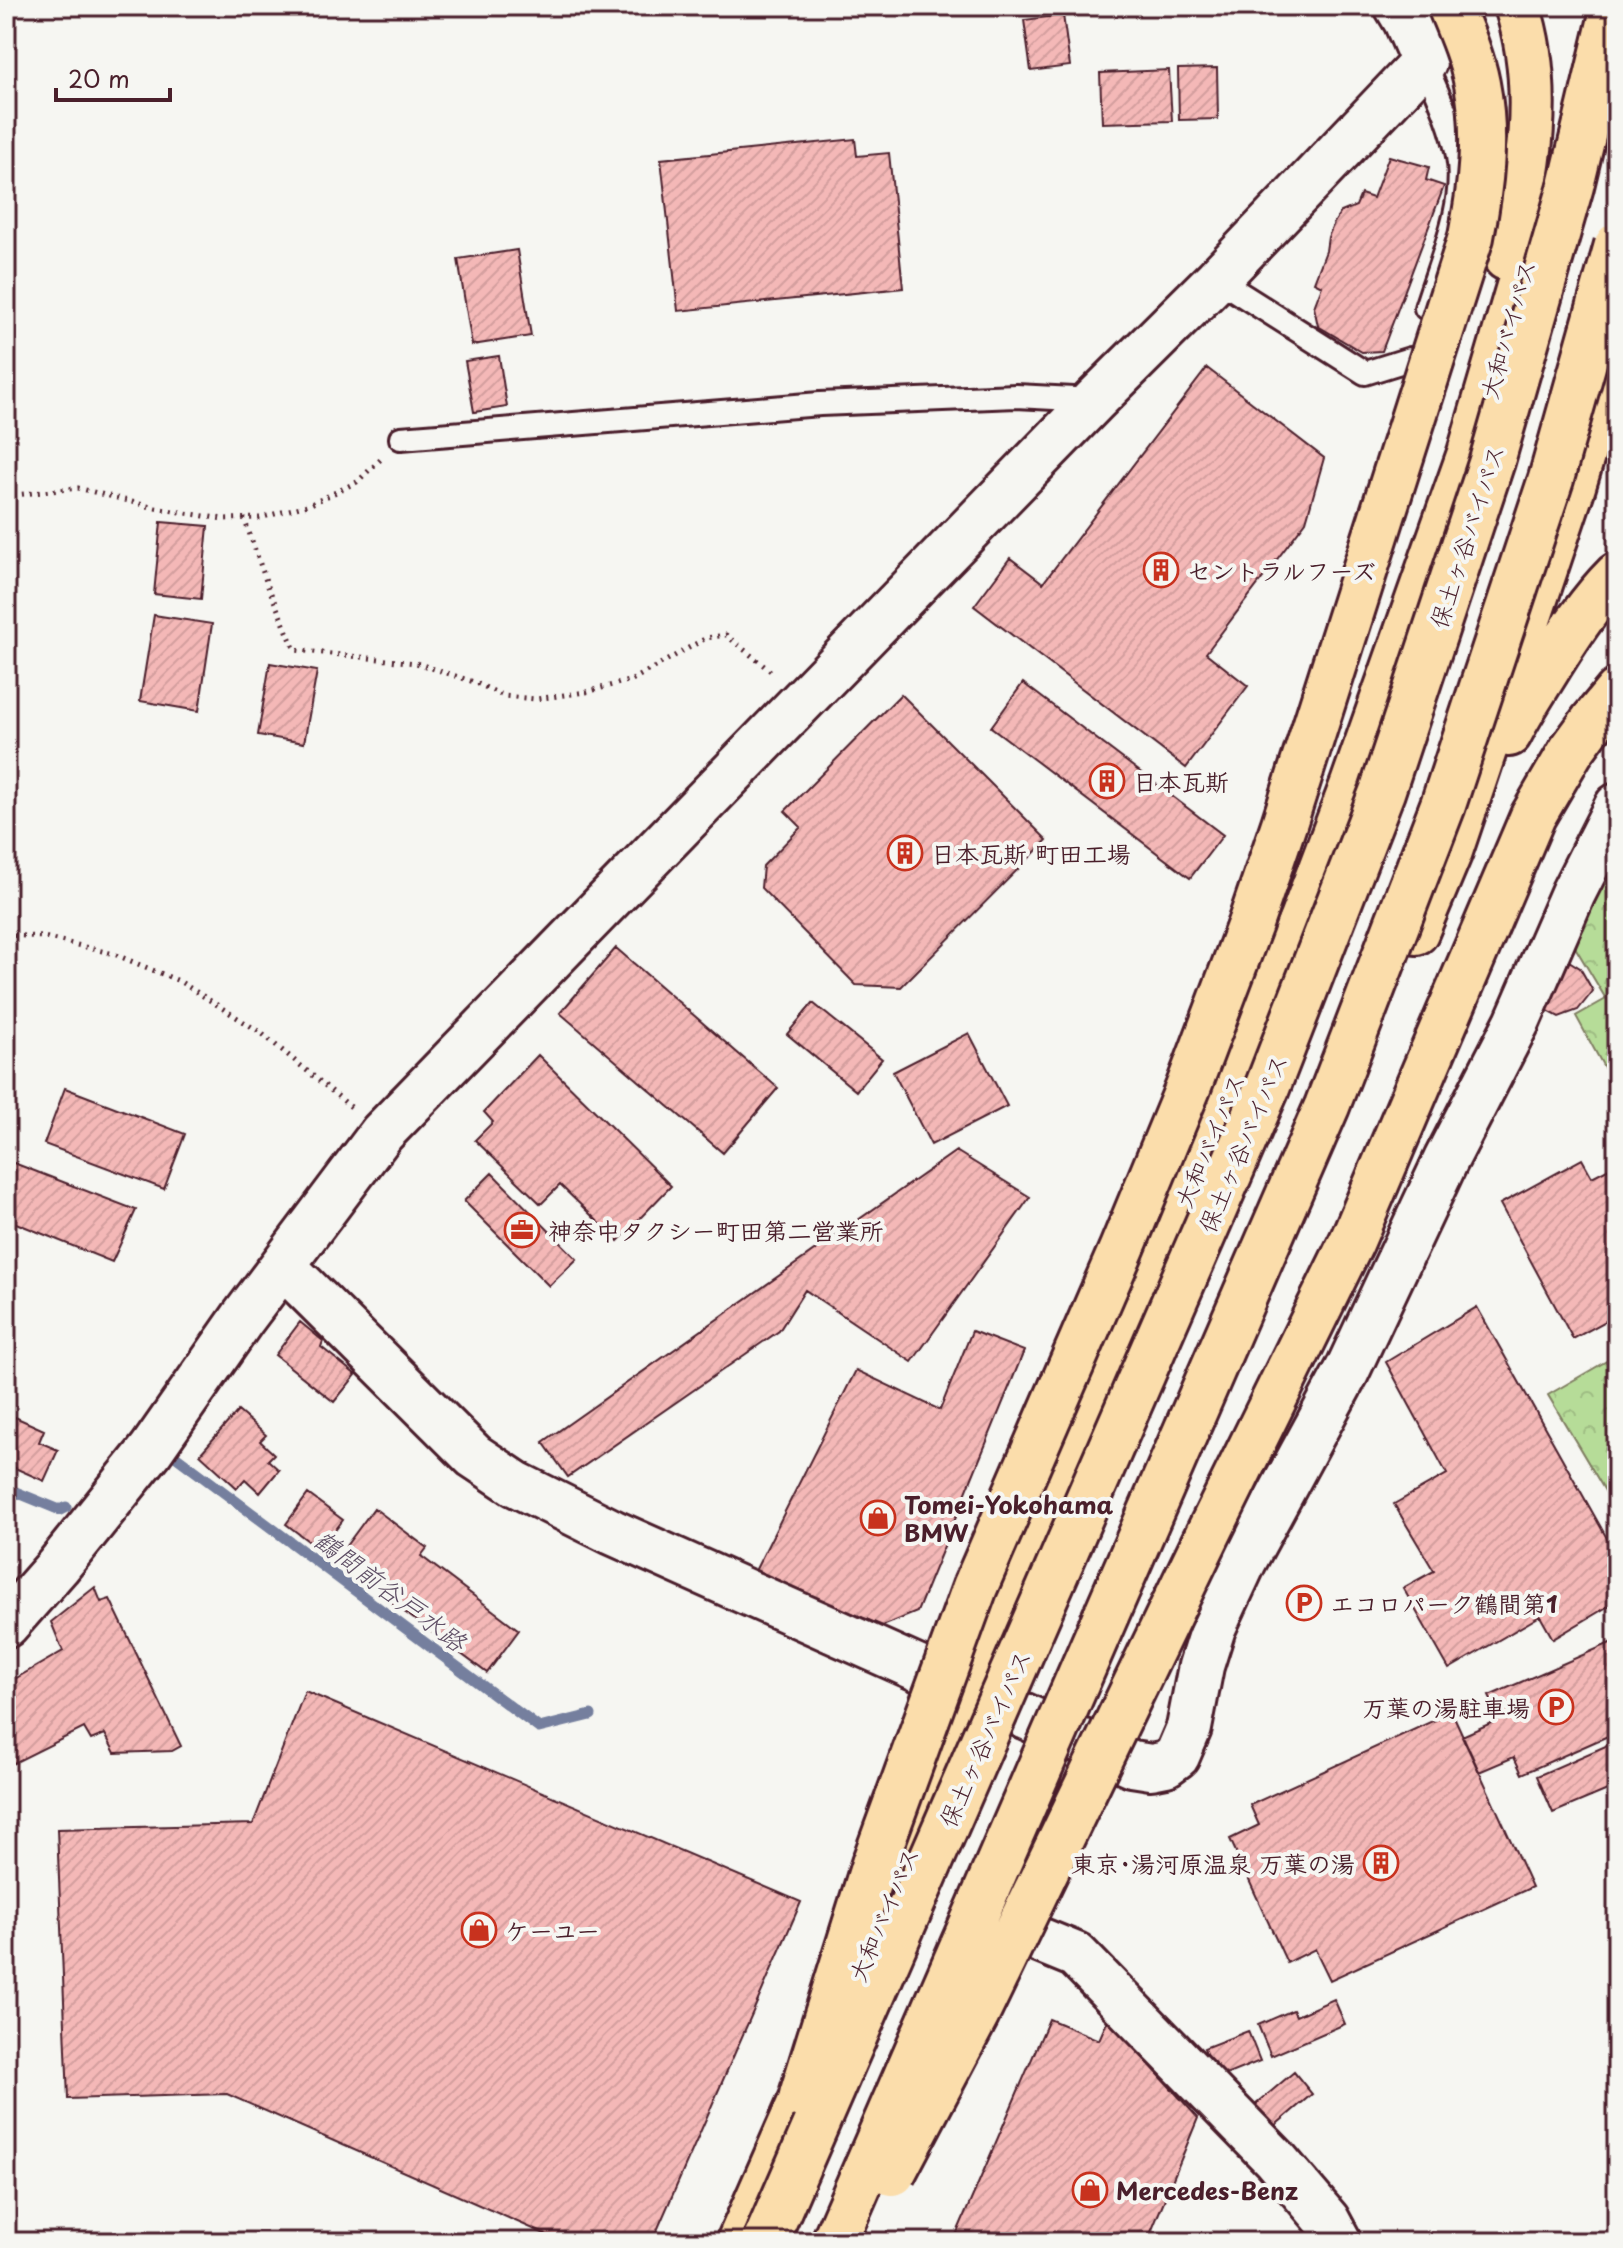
<svg xmlns="http://www.w3.org/2000/svg" width="1623" height="2248" viewBox="0 0 1623 2248" font-family="'Playpen Sans','Klee One',sans-serif">
<style>
.forest{fill:url(#forest-crowns);stroke:#807e62;stroke-width:2}
.lines{fill:none;stroke-linecap:round;stroke-linejoin:round}
.stream{stroke:#747f9e;stroke-width:11}
.building{fill:url(#building-hatch);stroke:#4a1f2b;stroke-width:2}
.lane-casing{stroke:#4a1f2b;stroke-width:28}
.street-casing{stroke:#4a1f2b;stroke-width:50}
.highway-casing{stroke:#4a1f2b;stroke-width:50}
.path{stroke:#4a1f2b;stroke-width:5;stroke-dasharray:2 6;stroke-linecap:butt}
.lane{stroke:#f6f6f2;stroke-width:22}
.street{stroke:#f6f6f2;stroke-width:44}
.highway{stroke:#fbddab;stroke-width:44}
.highway-bridge-casing{stroke:#4a1f2b;stroke-width:50;stroke-linecap:butt}
.highway-bridge{stroke:#fbddab;stroke-width:44}
.labels{text-anchor:middle;dominant-baseline:central;stroke-width:8;stroke-linejoin:round;paint-order:stroke}
.street-label{font-size:24px;fill:#4a1f2b;stroke:#f6f6f2}
.poi-label{font-size:24px;font-weight:bold;fill:#4a1f2b;stroke:#f6f6f2;text-anchor:start}
.water-label{font-size:26px;font-style:italic;fill:#5f4f65;stroke:#f6f6f2}
</style>
<defs>
<pattern id="forest-crowns" width="20" height="18" patternUnits="userSpaceOnUse" patternTransform="scale(2)"><rect width="20" height="18" fill="#b6dc98"/><path d="M2 6a3 3 0 1 1 6 0M12 15a3 3 0 1 1 6 0" fill="none" stroke="#9ebc83"/></pattern>
<pattern id="building-hatch" width="6" height="6" patternUnits="userSpaceOnUse" patternTransform="scale(2)"><rect width="6" height="6" fill="#f4b8b7"/><path d="M-1 1l2-2M0 6l6-6M5 7l2-2" fill="none" stroke="#d39e9e"/></pattern>
</defs>
<rect width="100%" height="100%" fill="#f6f6f2"/>
<filter id="ink" filterUnits="userSpaceOnUse"><feTurbulence type="fractalNoise" baseFrequency=".0125" numOctaves="2"/><feDisplacementMap in="SourceGraphic" scale="16" xChannelSelector="R" yChannelSelector="G"/><feConvolveMatrix kernelMatrix="1 2 1 2 8 2 1 2 1" color-interpolation-filters="sRGB"/></filter>
<g filter="url(#ink)">
<!-- forest -->
<path class="forest" d="M 1617,856 L 1617,1091 L 1576,1016 L 1606,999 L 1572,942 Z
M 1617,1355 L 1617,1511 L 1548,1395 Z"/>
<g class="lines">
<!-- stream -->
<path class="stream" d="M 174,1455 L 539,1728 L 591,1715
M 6,1488 L 60,1510 L 66,1507"/>
</g>
<!-- building -->
<path class="building" d="M 1063,15 L 1070,66 L 1031,71 L 1024,20 Z
M 1217,68 L 1218,119 L 1179,120 L 1178,69 Z
M 1169,70 L 1172,121 L 1102,123 L 1100,73 Z
M 855,139 L 857,156 L 889,153 L 903,288 L 678,311 L 661,159 Z
M 1389,156 L 1429,167 L 1426,180 L 1444,186 L 1382,351 L 1362,352 L 1318,326 L 1314,307 L 1322,286 L 1314,282 L 1326,251 L 1328,237 L 1334,223 L 1341,212 L 1356,206 L 1361,194 L 1373,198 Z
M 517,250 L 531,336 L 472,345 L 458,259 Z
M 499,356 L 507,407 L 474,412 L 465,361 Z
M 1207,368 L 1324,458 L 1306,521 L 1206,653 L 1248,686 L 1186,768 L 974,606 L 1010,558 L 1043,583 Z
M 161,522 L 208,526 L 201,599 L 154,594 Z
M 154,615 L 212,624 L 199,711 L 140,701 Z
M 270,663 L 317,671 L 304,743 L 258,735 Z
M 1023,683 L 1223,835 L 1190,878 L 991,727 Z
M 901,694 L 1047,840 L 901,987 L 856,985 L 761,888 L 763,866 L 801,827 L 785,811 Z
M 616,948 L 778,1088 L 723,1153 L 560,1013 Z
M 1569,961 L 1580,968 L 1593,991 L 1578,1010 L 1559,1017 L 1546,1010 Z
M 813,1003 L 882,1059 L 856,1091 L 787,1034 Z
M 969,1033 L 1007,1106 L 931,1145 L 893,1072 Z
M 538,1055 L 671,1186 L 618,1241 L 560,1185 L 541,1204 L 475,1140 L 493,1122 L 484,1112 Z
M 65,1088 L 185,1134 L 164,1189 L 44,1144 Z
M 956,1151 L 1030,1197 L 912,1362 L 805,1290 L 779,1331 L 568,1477 L 543,1442 Z
M 1582,1159 L 1592,1177 L 1617,1164 L 1617,1315 L 1573,1339 L 1500,1204 Z
M 6,1160 L 136,1210 L 112,1262 L 6,1219 Z
M 492,1173 L 577,1259 L 549,1286 L 464,1201 Z
M 1477,1307 L 1617,1556 L 1617,1601 L 1553,1639 L 1540,1616 L 1449,1669 L 1403,1588 L 1434,1571 L 1394,1504 L 1447,1474 L 1386,1362 Z
M 300,1322 L 323,1341 L 321,1347 L 356,1375 L 334,1402 L 275,1355 Z
M 972,1331 L 1024,1351 L 917,1612 L 883,1626 L 754,1573 L 856,1370 L 940,1410 Z
M 238,1411 L 266,1435 L 260,1441 L 274,1454 L 268,1460 L 279,1470 L 260,1493 L 245,1479 L 237,1488 L 200,1454 Z
M 6,1413 L 44,1430 L 39,1442 L 58,1450 L 44,1481 L 6,1464 Z
M 308,1494 L 343,1520 L 320,1550 L 286,1524 Z
M 374,1508 L 427,1548 L 421,1556 L 519,1630 L 487,1673 L 387,1599 L 394,1589 L 343,1550 Z
M 95,1587 L 101,1602 L 110,1599 L 181,1746 L 172,1751 L 115,1753 L 105,1734 L 91,1740 L 84,1728 L 6,1767 L 6,1684 L 63,1651 L 51,1622 Z
M 1617,1640 L 1617,1732 L 1522,1774 L 1514,1757 L 1479,1772 L 1462,1736 L 1500,1719 L 1489,1696 Z
M 305,1691 L 801,1902 L 652,2242 L 563,2242 L 227,2094 L 68,2099 L 57,1829 L 253,1824 Z
M 1452,1712 L 1532,1887 L 1330,1980 L 1315,1949 L 1287,1963 L 1230,1839 L 1259,1825 L 1250,1805 Z
M 1617,1741 L 1617,1786 L 1553,1813 L 1537,1776 Z
M 1334,1999 L 1345,2024 L 1271,2056 L 1258,2025 L 1293,2010 L 1296,2016 Z
M 1049,2019 L 1099,2040 L 1108,2019 L 1198,2118 L 1147,2242 L 953,2242 Z
M 1248,2031 L 1260,2061 L 1216,2079 L 1204,2048 Z
M 1294,2072 L 1312,2094 L 1272,2128 L 1254,2106 Z"/>
<g class="lines">
<!-- lane casing -->
<g class="lane-casing">
<path id="lane" d="M 1424,62 C 1437,93 1452,123 1458,156 C 1467,204 1440,262 1426,308
M 1217,279 L 1365,373 L 1410,359 L 1437,367
M 401,438 L 820,404 L 1016,396 L 1093,400"/>
</g>
<!-- street casing -->
<g class="street-casing">
<path id="street" d="M 283,1266 L 474,1456 L 516,1484 L 612,1532 L 1132,1764 L 1151,1767 L 1166,1764 L 1177,1756 L 1189,1728 L 1201,1666 L 1213,1628 L 1244,1561 L 1347,1371 L 1446,1160 L 1517,1022 L 1573,893 L 1617,806
M 6,1625 L 58,1566 L 151,1450 L 243,1318 L 382,1133 L 1094,401 L 1217,279 L 1424,62 L 1406,21 L 1397,6
M 993,1921 L 1076,1955 L 1275,2159 L 1327,2220 L 1339,2242"/>
</g>
<!-- highway casing -->
<g class="highway-casing">
<path id="highway" d="M 1506,258 C 1530,177 1544,88 1517,6
M 1593,721 L 1617,692
M 1509,734 C 1521,710 1536,688 1550,665 C 1570,633 1590,602 1617,575
M 1416,932 L 1450,851 L 1573,486 L 1617,339
M 853,1983 L 1302,919 L 1353,784 L 1470,453 L 1537,225
M 739,2242 L 819,2060"/>
</g>
<!-- path -->
<path class="path" d="M 6,496 L 78,488 L 155,508 L 223,519 L 260,518 L 311,504 L 357,482 L 381,459
M 244,518 L 267,584 L 295,650 L 416,663 L 474,682 L 504,696 L 536,699 L 586,692 L 632,680 L 706,638 L 726,635 L 773,673
M 6,935 L 44,937 L 114,954 L 179,981 L 260,1032 L 351,1107"/>
<!-- lane -->
<use href="#lane" class="lane"/>
<!-- street -->
<use href="#street" class="street"/>
<!-- highway -->
<use href="#highway" class="highway"/>
<!-- highway-bridge casing -->
<g class="highway-bridge-casing">
<path id="highway-bridge" d="M 802,2095 L 874,1864 L 975,1587 L 1122,1248 L 1188,1088 L 1250,924 L 1284,824 L 1471,237 C 1481,186 1487,135 1477,84 C 1472,58 1461,32 1451,8
M 893,2173 L 977,2014 L 1206,1538 L 1352,1241 L 1533,816 L 1571,751 L 1593,721
M 765,2242 L 1267,1088 L 1382,792 L 1492,461 L 1571,186 L 1614,6
M 834,2242 L 1327,1106 L 1443,805 L 1551,479 L 1617,245"/>
</g>
<!-- highway-bridge -->
<use href="#highway-bridge" class="highway-bridge"/>
</g>
</g>
<!-- icons -->
<defs>
<g id="building-ring" transform="scale(1.8)"><circle r="9.5" fill="#f6f6f2" stroke="#c8321e" stroke-width="1.5"/><path d="M-4-6H4V6H1V3H-1V6H-4ZM-2.5-4.3h1.7v1.8h-1.7ZM.8-4.3h1.7v1.8H.8ZM-2.5-1h1.7V.8h-1.7ZM.8-1h1.7V.8H.8Z" fill="#c8321e"/></g>
<g id="office-ring" transform="scale(1.8)"><circle r="9.5" fill="#f6f6f2" stroke="#c8321e" stroke-width="1.5"/><path d="M-6-3h4V-5.5h4V-3h4V5H-6ZM-1-4.5V-3h2v-1.5ZM-6 0V1H6V0Z" fill="#c8321e"/></g>
<g id="shop-ring" transform="scale(1.8)"><circle r="9.5" fill="#f6f6f2" stroke="#c8321e" stroke-width="1.5"/><path d="M-5-2.5h2.3a2.7 3.5 0 0 1 5.4 0H5L5.5 6h-11ZM-1.5-2.5h3a1.5 2.3 0 0 0-3 0Z" fill="#c8321e"/></g>
<g id="parking-ring" transform="scale(1.8)"><circle r="9.5" fill="#f6f6f2" stroke="#c8321e" stroke-width="1.5"/><path d="M-3.5-5.5H1a3.5 3.5 0 0 1 0 7H-1V5.5H-3.5ZM-1-3.4V-.6H.8a1.4 1.4 0 0 0 0-2.8Z" fill="#c8321e"/></g>
</defs>
<g fill-rule="evenodd">
<use href="#building-ring" x="1161" y="570"/>
<use href="#building-ring" x="1107" y="781"/>
<use href="#building-ring" x="905" y="853"/>
<use href="#office-ring" x="522" y="1230"/>
<use href="#shop-ring" x="878" y="1518"/>
<use href="#parking-ring" x="1304" y="1603"/>
<use href="#parking-ring" x="1556" y="1707"/>
<use href="#building-ring" x="1381" y="1863"/>
<use href="#shop-ring" x="479" y="1930"/>
<use href="#shop-ring" x="1090" y="2190"/>
</g>
<g class="labels">
<!-- street labels -->
<g class="street-label">
<text transform="translate(1507 329) rotate(-74)">大和バイパス</text>
<text transform="translate(1466 536) rotate(-72)">保土ヶ谷バイパス</text>
<text transform="translate(1209 1140) rotate(-67)">大和バイパス</text>
<text transform="translate(1242 1143) rotate(-67)">保土ヶ谷バイパス</text>
<text transform="translate(984 1738) rotate(-66)">保土ヶ谷バイパス</text>
<text transform="translate(883 1914) rotate(-67)">大和バイパス</text>
</g>
<!-- poi labels -->
<g class="poi-label">
<text x="1187" y="570">セントラルフーズ</text>
<text x="1133" y="781">日本瓦斯</text>
<text x="931" y="853">日本瓦斯 町田工場</text>
<text x="548" y="1230">神奈中タクシー町田第二営業所</text>
<text x="904" y="1504">Tomei-Yokohama<tspan x="904" dy="28">BMW</tspan></text>
<text x="1330" y="1603">エコロパーク鶴間第1</text>
<text x="1530" y="1707" text-anchor="end">万葉の湯駐車場</text>
<text x="1355" y="1863" text-anchor="end">東京･湯河原温泉 万葉の湯</text>
<text x="505" y="1930">ケーユー</text>
<text x="1116" y="2190">Mercedes-Benz</text>
</g>
<!-- water labels -->
<g class="water-label">
<text transform="translate(391 1590) rotate(37)">鶴間前谷戸水路</text>
</g>
</g>
<!-- margin -->
<rect width="1623" height="2248" fill="none" stroke="#f6f6f2" stroke-width="32"/>
<rect x="16" y="16" width="1591" height="2216" fill="none" stroke="#4a1f2b" stroke-width="3" filter="url(#ink)"/>
<!-- scale -->
<path d="M56 88v12h114v-12" fill="none" stroke="#4a1f2b" stroke-width="4"/>
<text x="68" y="88" font-size="24" fill="#4a1f2b" stroke="#f6f6f2" stroke-width="6" paint-order="stroke">20 m</text>
</svg>
